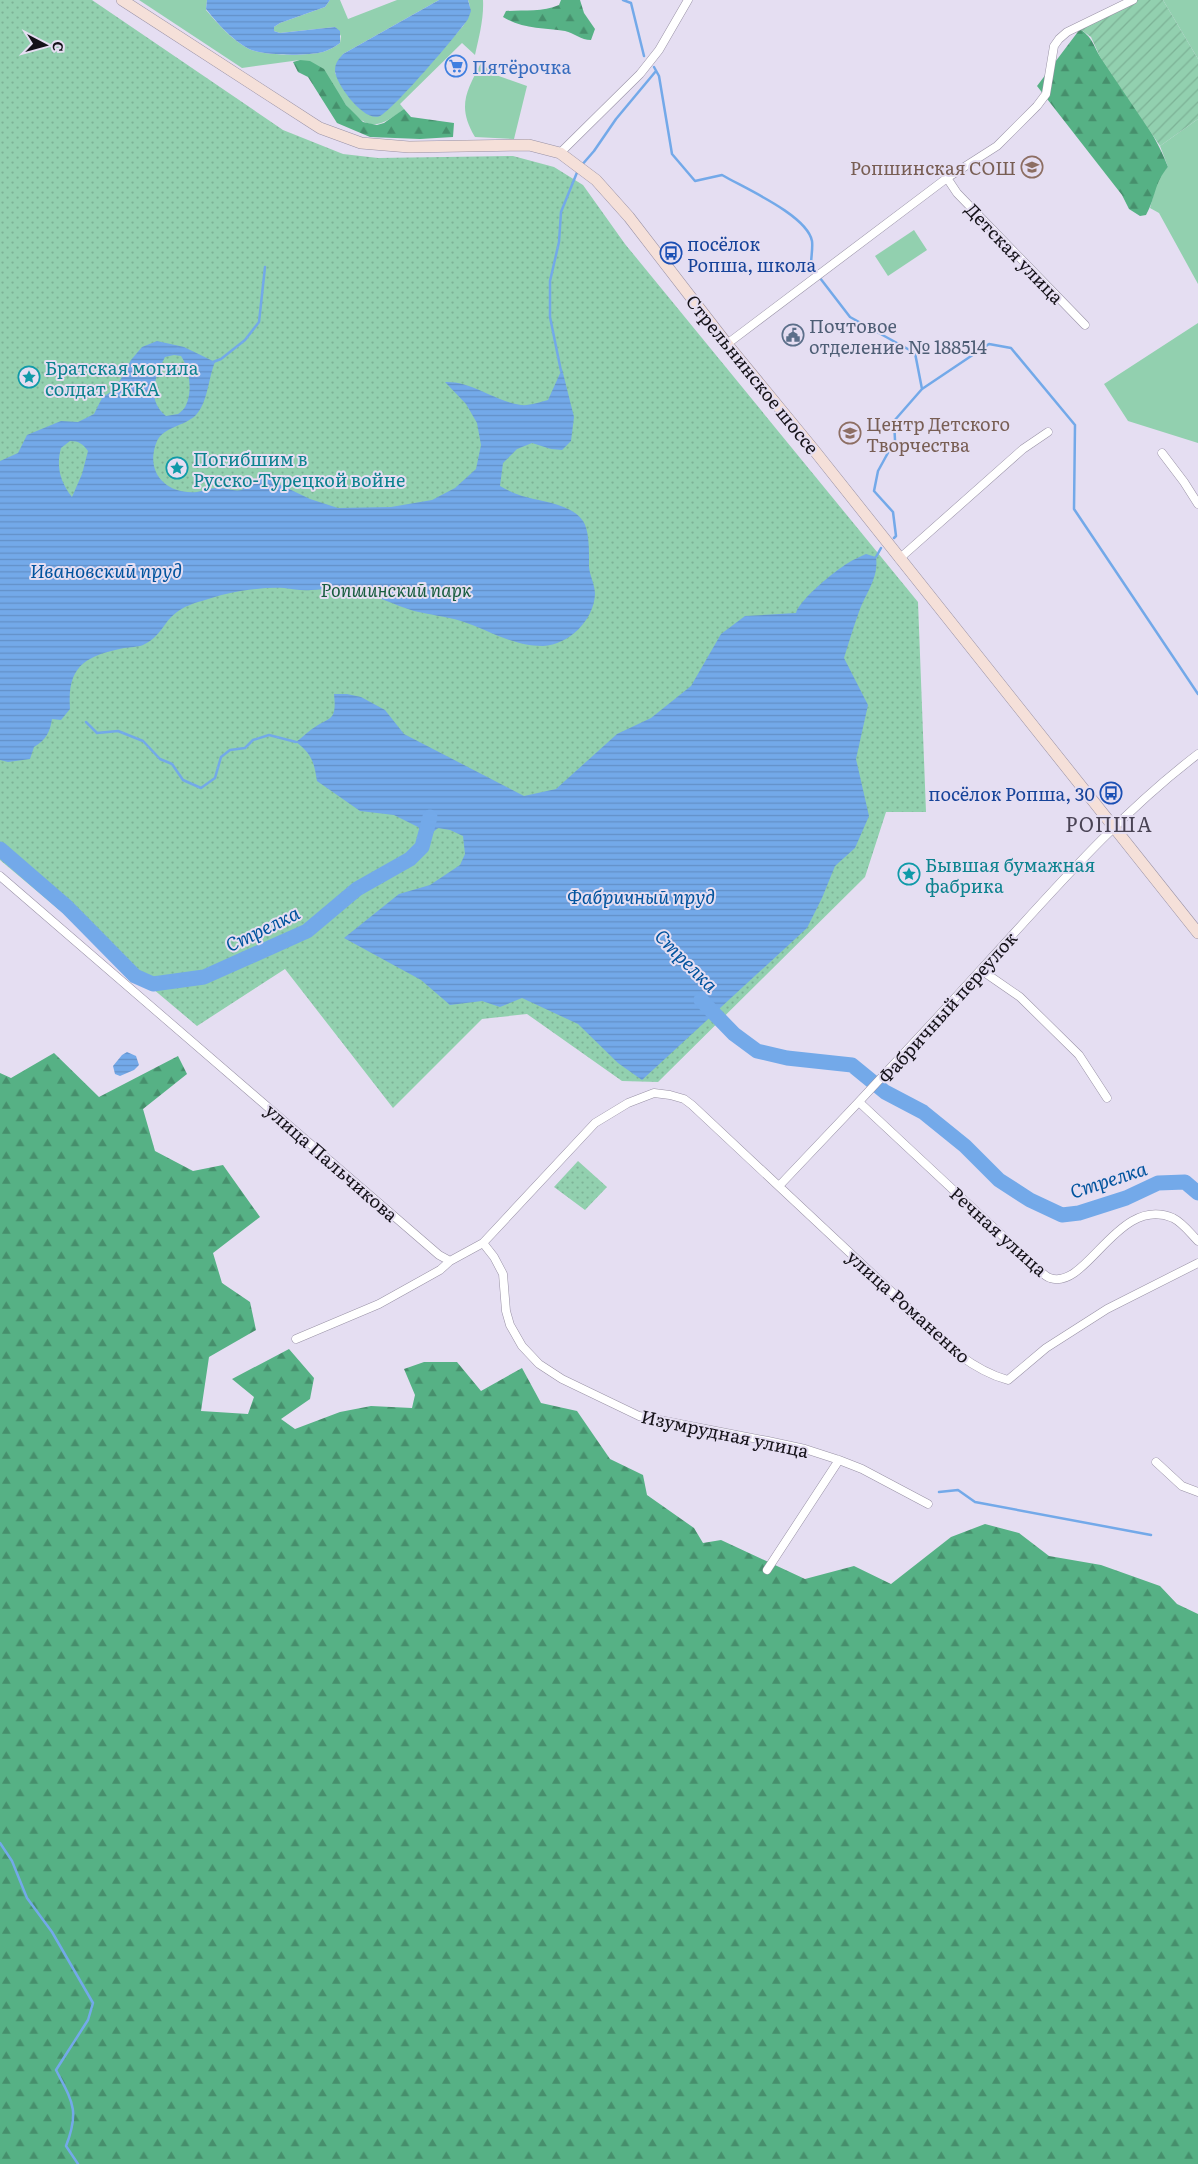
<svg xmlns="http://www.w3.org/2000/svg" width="1198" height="2164" viewBox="0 0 1198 2164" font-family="Literata,serif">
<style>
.grass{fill:#92d0af}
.forest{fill:url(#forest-firs)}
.park{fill:url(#park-dots)}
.garden{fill:url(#garden-furrows)}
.water{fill:url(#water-rules);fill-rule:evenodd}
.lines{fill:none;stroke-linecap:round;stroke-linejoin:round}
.stream{stroke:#73a9e9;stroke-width:2.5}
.river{stroke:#73a9e9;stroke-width:15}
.minor-casing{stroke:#9891a5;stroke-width:9}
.secondary-casing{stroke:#9891a5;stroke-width:12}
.minor{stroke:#fff;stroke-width:8}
.secondary{stroke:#f5e0d9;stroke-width:11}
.labels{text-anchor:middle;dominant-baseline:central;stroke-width:4;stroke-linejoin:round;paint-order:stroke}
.shop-label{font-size:18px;fill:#366cbe;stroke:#e5def2;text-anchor:start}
.education-label{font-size:18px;fill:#785e54;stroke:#e5def2;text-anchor:end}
.transit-label{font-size:18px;fill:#164399;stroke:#e5def2;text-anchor:start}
.street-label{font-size:18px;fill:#151219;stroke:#e5def2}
.service-label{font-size:18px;fill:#4e5e75;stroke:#e5def2;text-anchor:start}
.culture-label{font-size:18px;fill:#0d838f;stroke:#e5def2;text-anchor:start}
.park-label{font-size:18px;font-style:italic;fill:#185d3f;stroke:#e5def2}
.water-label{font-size:19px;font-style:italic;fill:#01539e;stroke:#e5def2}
.quarter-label{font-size:20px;letter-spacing:1px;fill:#494354;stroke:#e5def2}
</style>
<defs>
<pattern id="forest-firs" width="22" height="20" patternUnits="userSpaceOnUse" patternTransform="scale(1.25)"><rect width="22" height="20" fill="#56b185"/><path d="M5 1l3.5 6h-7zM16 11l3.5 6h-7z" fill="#468f6c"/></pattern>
<pattern id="park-dots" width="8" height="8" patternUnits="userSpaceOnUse" patternTransform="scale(1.25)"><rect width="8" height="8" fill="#92d0af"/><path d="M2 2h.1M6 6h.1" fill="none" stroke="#7db296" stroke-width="1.8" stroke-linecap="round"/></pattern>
<pattern id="garden-furrows" width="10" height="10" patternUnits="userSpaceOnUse" patternTransform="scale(1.25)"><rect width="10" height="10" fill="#92d0af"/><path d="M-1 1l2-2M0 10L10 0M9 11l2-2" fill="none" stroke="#7db296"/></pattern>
<pattern id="water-rules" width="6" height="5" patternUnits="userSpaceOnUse" patternTransform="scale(1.25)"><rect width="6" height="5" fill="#73a9e9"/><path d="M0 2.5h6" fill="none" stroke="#6390c7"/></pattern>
</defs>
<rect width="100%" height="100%" fill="#e5def2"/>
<!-- grass -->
<path class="grass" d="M 139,0 L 207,0 L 206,10 C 218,24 232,40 249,49 C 264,56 306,56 323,52 C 329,50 335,47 340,43 L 341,36 L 335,27 L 280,33 L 274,31 L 274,27 L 280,23 L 325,7 L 330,0 L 340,0 L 348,19 L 397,0 L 439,0 L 343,54 L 335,73 L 354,103 L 398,99 L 463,26 C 468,19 472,9 468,0 L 483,0 C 484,18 479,37 475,55 L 462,43 L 400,104 L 404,109 C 379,128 368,132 346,105 C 343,101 341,97 337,93 C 326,81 312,70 300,60 L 242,68 Z
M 1163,0 L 1198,0 L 1198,59 Z
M 481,63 L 496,75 L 527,86 L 514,139 L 475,137 C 457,107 466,92 481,63 Z
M 1198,119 L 1198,284 L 1159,213 L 1150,208 L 1158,178 L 1168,167 L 1160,146 Z
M 914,230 L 927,250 L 888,276 L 875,256 Z
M 1198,323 L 1198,443 L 1128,421 L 1104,384 Z"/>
<!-- forest -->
<path class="forest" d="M 561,0 L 580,0 L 584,13 L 595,29 L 591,40 C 581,40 574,33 565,31 C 544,28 522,29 503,17 L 506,11 C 524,10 542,12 559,5 Z
M 1080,29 C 1095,40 1092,45 1102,59 C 1125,94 1153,127 1168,167 C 1154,183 1156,197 1146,215 L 1140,216 L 1129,209 L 1122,195 L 1037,86 Z
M 300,60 L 310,61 L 324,69 L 346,105 L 363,122 L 377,125 L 384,123 L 404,109 L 411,117 L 454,123 L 453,137 L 420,139 L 370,137 L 337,123 L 308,77 L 298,72 L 293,62 Z
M 54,1053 L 99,1097 L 178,1056 L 187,1074 L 143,1109 L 155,1151 L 193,1171 L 223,1165 L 260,1217 L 213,1253 L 222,1283 L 250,1302 L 256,1330 L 209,1357 L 201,1411 L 248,1414 L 254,1397 L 232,1379 L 289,1349 L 314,1378 L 310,1399 L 281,1419 L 295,1429 L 340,1412 L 371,1406 L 412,1408 L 415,1395 L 404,1369 L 424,1362 L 457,1362 L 481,1391 L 522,1368 L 541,1403 L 577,1411 L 610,1459 L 643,1475 L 647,1495 L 694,1528 L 703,1543 L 721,1540 L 805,1579 L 854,1566 L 891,1584 L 951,1537 L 985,1524 L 1019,1533 L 1049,1556 L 1101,1565 L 1160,1586 L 1177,1604 L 1198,1614 L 1198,2164 L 0,2164 L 0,1073 L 11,1078 Z"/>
<!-- park -->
<path class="park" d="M 0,0 L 92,0 L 283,130 L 343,154 L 378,158 L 513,156 L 554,167 L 583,185 L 625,244 L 918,602 L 926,812 L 886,812 L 865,877 L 658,1082 L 622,1081 L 527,1014 L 482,1019 L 393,1108 L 285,969 L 197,1026 L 0,860 Z
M 578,1161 L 607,1187 L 585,1210 L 554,1187 Z"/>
<!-- garden -->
<path class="garden" d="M 1131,0 L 1163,0 L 1198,59 L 1198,119 L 1160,146 L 1100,57 L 1091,37 L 1080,29 Z"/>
<!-- water -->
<path class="water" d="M 207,0 L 330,0 L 325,7 L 280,23 L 274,27 L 274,31 L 280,33 L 335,27 L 340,31 L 340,43 C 335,47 329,50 323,52 C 307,56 264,56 249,49 C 232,40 218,24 206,9 Z
M 439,0 L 468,0 L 471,11 L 468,19 C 457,35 394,109 380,116 C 364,123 336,84 335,71 C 335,63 338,60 343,54 Z
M 157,341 L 184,347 L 215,362 C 208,379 208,403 195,416 C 184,426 164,427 157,441 C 144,472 166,495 197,492 C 203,491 209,488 216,488 C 225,487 232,492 242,490 L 247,482 L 264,477 L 310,499 L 338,508 L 391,507 L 432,500 L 455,488 L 476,469 L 481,445 L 477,423 L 466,404 L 445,382 C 472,381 494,401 521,405 C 529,406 540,402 548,400 L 562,369 L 574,417 L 571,441 L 562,450 L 551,449 L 532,443 L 517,449 L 503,463 L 500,486 C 507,490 515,494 522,496 C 539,501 572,504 583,521 C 590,531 589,555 589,567 C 590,576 595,585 595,594 C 594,620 569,645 543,646 C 512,646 489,630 461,621 C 445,616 430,615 414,611 C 394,605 376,595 354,591 C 339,588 326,589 311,590 C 302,591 293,589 284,588 C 257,587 227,592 202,601 C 194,603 183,607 177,612 C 163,622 162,636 143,645 C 138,647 130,647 124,648 C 85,656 67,666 70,709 L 61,720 L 52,719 C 50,732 46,740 34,747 L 30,759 L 8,762 L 0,760 L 0,461 L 18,453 L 27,435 L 61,421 L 78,422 L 94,414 L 102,398 L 116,388 L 131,360 L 142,347 ZM 174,355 L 181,356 C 189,368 193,391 186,405 C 185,408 181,412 178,414 L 166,416 C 146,400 155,377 165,357 ZM 70,441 C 79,441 83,444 88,451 L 82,474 L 72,497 C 60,482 56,466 61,448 Z
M 866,554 L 876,557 C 879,577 867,591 860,609 C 854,625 849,642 844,658 L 868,705 L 856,759 L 869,816 L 855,848 L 835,866 L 822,898 L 807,928 L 642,1080 L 618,1063 L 578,1024 L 522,998 L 500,1007 L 482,1001 L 450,1005 L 421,980 L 344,938 L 399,894 L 430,885 L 460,865 L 465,854 L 463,836 L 450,830 L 438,828 L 426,838 L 418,827 L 394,815 L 360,811 L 317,781 C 314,762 312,754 296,742 C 302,738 306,733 312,729 C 330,716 337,722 334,694 L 347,694 L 361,697 L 385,710 L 404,734 L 524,796 L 556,789 L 617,734 L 651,718 L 691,686 L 721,634 L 745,616 L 796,613 C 799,600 836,570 848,563 C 854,559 860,557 866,554 Z
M 127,1052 L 136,1056 L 139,1065 L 134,1070 L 120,1076 L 115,1074 L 113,1066 L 122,1055 Z"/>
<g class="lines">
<!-- stream -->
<path class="stream" d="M 623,0 L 631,3 L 644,56
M 654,67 L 659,76 L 672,154 L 695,181 L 722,175 C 744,188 807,215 812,241 C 813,248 811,257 811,265
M 581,166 L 594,151 L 616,119 L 656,71
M 820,278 L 850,317 L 915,353 L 922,389 L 989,344 L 1011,348 L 1075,425 L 1074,509 L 1198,694
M 213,362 L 221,359 L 245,340 L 259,322 L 265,267
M 561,371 L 550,317 L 550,281 L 559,242 L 561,212 L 578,170
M 894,538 L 896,536 L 893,512 L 874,491 L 878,471 L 895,440 L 894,421 L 922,389
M 876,557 L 881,548
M 86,722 L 97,733 L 118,731 L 143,741 L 160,759 L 172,764 L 183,780 L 201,788 L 215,778 L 221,757 L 230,750 L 245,748 L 253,740 L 269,735 L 296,742
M 939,1492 L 958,1490 L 975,1502 L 1151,1535
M 0,1843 L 12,1861 L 27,1898 L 52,1932 L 93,2003 L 88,2020 L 56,2070 C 72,2101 80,2110 66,2146 L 78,2164"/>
<!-- river -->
<path class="river" d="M 0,849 L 67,907 L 135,976 L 153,984 L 204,977 L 307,931 L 357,889 L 410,859 L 422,847 L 430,817
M 701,1000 L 734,1034 L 757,1051 L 787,1058 L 852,1065 L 885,1092 L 923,1112 L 965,1146 L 999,1180 L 1030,1200 L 1062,1215 L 1079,1213 L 1126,1198 L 1158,1183 L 1185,1182 L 1198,1193"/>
<!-- minor casing -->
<g class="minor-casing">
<path id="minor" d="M 560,153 L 640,74 L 659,50 L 688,0
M 947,178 L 957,193 L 1085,325
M 727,344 L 947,178 L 997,146 L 1037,106 L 1046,94 L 1054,46 L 1059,39 L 1067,32 L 1133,0
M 1162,453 L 1184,482 L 1198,504
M 899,559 L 1023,449 L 1048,432
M 0,876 L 439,1255 L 450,1261 L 483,1243 L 595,1123 L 628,1103 L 654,1093 L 670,1095 L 684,1099 L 692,1105 L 958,1354 C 974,1366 989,1375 1008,1380 L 1046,1348 L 1107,1309 L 1198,1263
M 981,970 L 1020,997 L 1079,1055 L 1107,1098
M 859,1102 L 1038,1269 C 1042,1273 1046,1277 1050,1278 C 1087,1291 1118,1194 1173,1218 C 1183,1223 1190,1233 1198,1241
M 779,1186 C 849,1113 918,1039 986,964 C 1053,891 1118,815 1198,754
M 483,1243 L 494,1257 L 503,1274 L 506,1311 L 510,1325 L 522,1346 L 539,1364 L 562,1379 L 639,1416 L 768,1441 L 805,1449 L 839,1460 L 862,1469 L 928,1504
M 296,1339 L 379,1304 L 440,1270 L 450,1261
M 1156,1462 L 1182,1486 L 1198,1492
M 767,1570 L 839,1460"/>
</g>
<!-- secondary casing -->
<g class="secondary-casing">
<path id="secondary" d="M 122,0 L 320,128 L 361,143 L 409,147 L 529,145 L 560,153 L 596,180 L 629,217 L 727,344 L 814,450 L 1198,933"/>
</g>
<!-- minor -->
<use href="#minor" class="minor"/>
<!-- secondary -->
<use href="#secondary" class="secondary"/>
</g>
<!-- icons -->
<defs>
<g id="supermarket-ring" transform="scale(1.125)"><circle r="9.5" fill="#e5def2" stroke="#3f7fe0" stroke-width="1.5"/><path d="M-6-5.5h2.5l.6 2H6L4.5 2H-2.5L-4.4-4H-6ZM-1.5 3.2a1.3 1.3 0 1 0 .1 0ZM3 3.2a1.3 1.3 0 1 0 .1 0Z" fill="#3f7fe0"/></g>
<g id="school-ring" transform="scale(1.125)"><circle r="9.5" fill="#e5def2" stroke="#8d6e63" stroke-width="1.5"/><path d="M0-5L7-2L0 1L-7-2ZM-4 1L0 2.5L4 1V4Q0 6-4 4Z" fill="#8d6e63"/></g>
<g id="bus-ring" transform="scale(1.125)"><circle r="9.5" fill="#e5def2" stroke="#1a4fb4" stroke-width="1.5"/><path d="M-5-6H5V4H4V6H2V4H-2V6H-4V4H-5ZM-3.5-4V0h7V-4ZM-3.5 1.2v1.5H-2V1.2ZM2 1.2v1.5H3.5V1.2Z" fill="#1a4fb4"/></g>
<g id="civic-ring" transform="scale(1.125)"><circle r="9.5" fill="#e5def2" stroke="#5c6f8a" stroke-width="1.5"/><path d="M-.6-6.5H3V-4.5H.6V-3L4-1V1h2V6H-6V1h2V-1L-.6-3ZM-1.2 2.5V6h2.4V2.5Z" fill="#5c6f8a"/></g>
<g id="sight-ring" transform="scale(1.125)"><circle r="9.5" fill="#e5def2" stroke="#0f9aa8" stroke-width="1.5"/><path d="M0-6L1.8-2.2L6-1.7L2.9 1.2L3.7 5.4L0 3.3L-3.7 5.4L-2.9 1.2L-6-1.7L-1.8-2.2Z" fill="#0f9aa8"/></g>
</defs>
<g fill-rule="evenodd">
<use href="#supermarket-ring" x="456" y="66"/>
<use href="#school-ring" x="1032" y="167"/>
<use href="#bus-ring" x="671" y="253"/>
<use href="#civic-ring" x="793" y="335"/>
<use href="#sight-ring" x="29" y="377"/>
<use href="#school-ring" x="850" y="433"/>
<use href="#sight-ring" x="177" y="468"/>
<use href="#bus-ring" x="1111" y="793"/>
<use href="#sight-ring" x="909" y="874"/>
</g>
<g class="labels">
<!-- shop labels -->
<g class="shop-label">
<text x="472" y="66">Пятёрочка</text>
</g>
<!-- education labels -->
<g class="education-label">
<text x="1016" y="167">Ропшинская СОШ</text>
<text x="866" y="423" text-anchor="start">Центр Детского<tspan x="866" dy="21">Творчества</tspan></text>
</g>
<!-- transit labels -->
<g class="transit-label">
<text x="687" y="243">посёлок<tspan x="687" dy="21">Ропша, школа</tspan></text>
<text x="1095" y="793" text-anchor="end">посёлок Ропша, 30</text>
</g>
<!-- street labels -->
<g class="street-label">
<text transform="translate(1015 253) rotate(46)">Детская улица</text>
<text transform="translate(753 374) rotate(51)">Стрельнинское шоссе</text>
<text transform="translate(947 1007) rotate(-48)">Фабричный переулок</text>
<text transform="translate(332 1162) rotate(41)">улица Пальчикова</text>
<text transform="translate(999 1231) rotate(42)">Речная улица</text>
<text transform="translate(909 1306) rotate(42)">улица Романенко</text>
<text transform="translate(725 1433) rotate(12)">Изумрудная улица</text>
</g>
<!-- service labels -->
<g class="service-label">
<text x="809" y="325">Почтовое<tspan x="809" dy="21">отделение № 188514</tspan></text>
</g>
<!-- culture labels -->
<g class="culture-label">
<text x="45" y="367">Братская могила<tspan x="45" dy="21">солдат РККА</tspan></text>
<text x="193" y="458">Погибшим в<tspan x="193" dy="21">Русско-Турецкой войне</tspan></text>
<text x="925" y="864">Бывшая бумажная<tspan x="925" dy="21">фабрика</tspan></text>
</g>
<!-- park labels -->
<g class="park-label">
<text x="396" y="589">Ропшинский парк</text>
</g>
<!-- water labels -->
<g class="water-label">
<text x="106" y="570">Ивановский пруд</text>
<text x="641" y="896">Фабричный пруд</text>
<text transform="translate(262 928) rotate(-26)">Стрелка</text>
<text transform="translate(687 960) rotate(45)">Стрелка</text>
<text transform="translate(1108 1179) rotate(-18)">Стрелка</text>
</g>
<!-- quarter labels -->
<g class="quarter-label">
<text x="1109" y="823">РОПША</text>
</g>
</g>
<!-- north arrow -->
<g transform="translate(45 45) rotate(96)" stroke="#e5def2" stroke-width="4" paint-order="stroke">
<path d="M0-4L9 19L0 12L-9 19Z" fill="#151219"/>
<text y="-8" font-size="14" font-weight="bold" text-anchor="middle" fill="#151219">С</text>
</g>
</svg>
